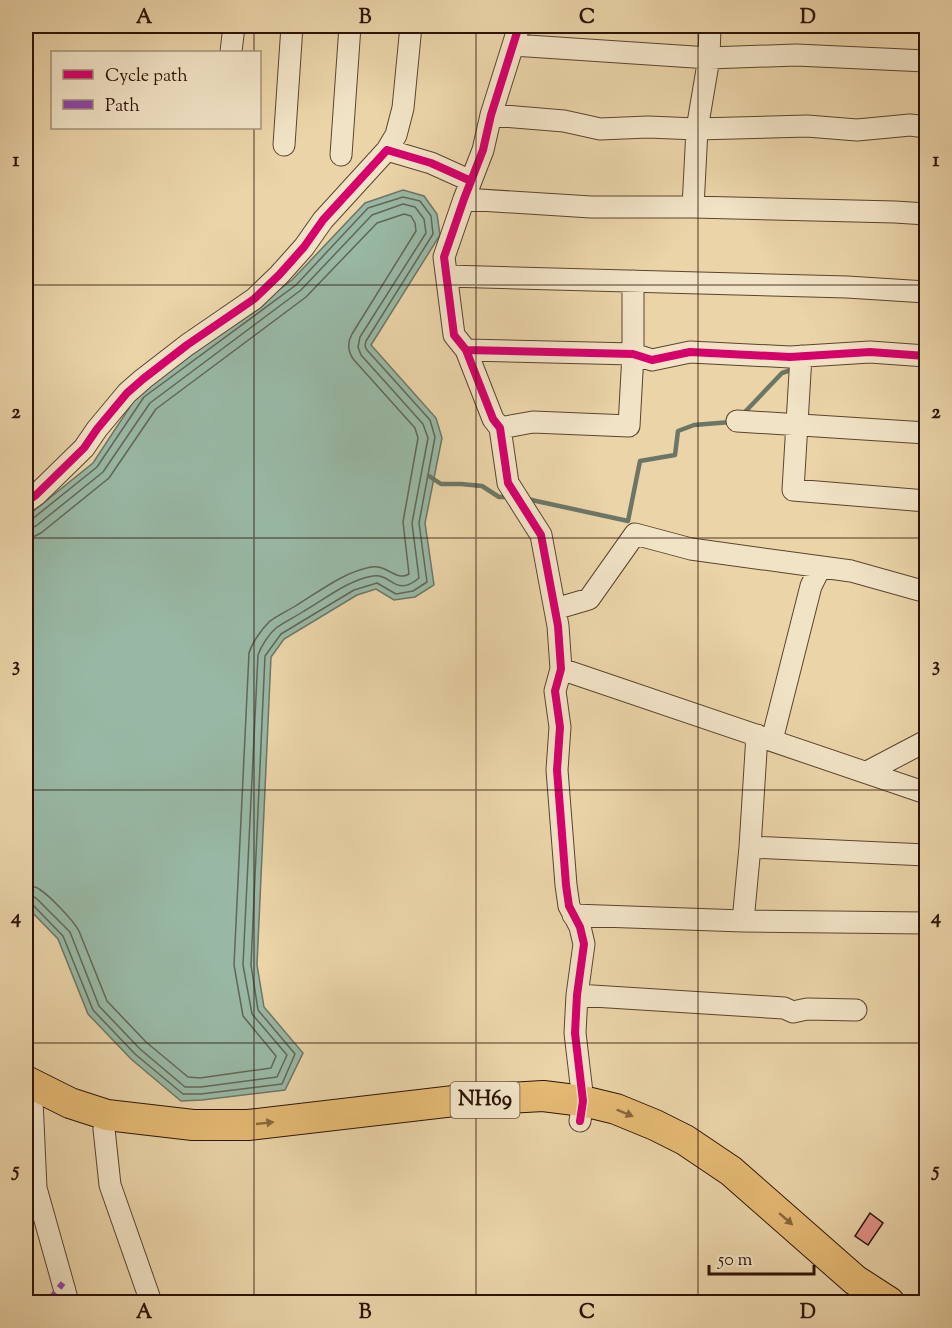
<svg xmlns="http://www.w3.org/2000/svg" width="952" height="1328" viewBox="0 0 952 1328" font-family="'Sorts Mill Goudy',serif">
<style>
.water{fill:#98b8a5;stroke:#6d7666;stroke-width:1.5}
.lines{fill:none;stroke-linecap:round;stroke-linejoin:round}
.shore{stroke:#626656;stroke-width:1.5}
.stream{stroke:#6d7666;stroke-width:4.5}
.building{fill:#e19187;stroke:#2d1307;stroke-width:1.5}
.minor-casing{stroke:#5c432f;stroke-width:23}
.highway-casing{stroke:#2d1307;stroke-width:32}
.minor{stroke:#f1e3c6;stroke-width:21}
.highway{stroke:#e5ba74;stroke-width:30}
.quiet{stroke:#8e44ad;stroke-width:6;stroke-dasharray:12 6;stroke-linecap:butt}
.cycleway-casing{stroke:#f1e3c6;stroke-width:11}
.cycleway{stroke:#d6006c;stroke-width:8}
.oneway{fill:#89663e}
.grid{fill:none;stroke:#2d1307;stroke-width:1.5;stroke-opacity:0.55}
.labels{text-anchor:middle;dominant-baseline:central;stroke-width:5;stroke-linejoin:round;paint-order:stroke}
.shield{fill:#f1e3c6;stroke:#685140;stroke-width:1.5}
.shield-label{font-size:21px;font-weight:bold;fill:#2d1307}
.neatline{fill:none;stroke:#2d1307;stroke-width:2}
.grid-label{font-size:20px;text-anchor:middle;font-weight:bold;fill:#2d1307}
</style>
<rect width="100%" height="100%" fill="#ead4a8"/>
<filter id="stains"><feTurbulence type="fractalNoise" baseFrequency=".00333" numOctaves="4"/><feColorMatrix values="0 0 0 0 .2 0 0 0 0 .09 0 0 0 0 .02 0 0 0 .5 -.17"/></filter>
<radialGradient id="worn" r=".72"><stop offset=".6" stop-color="#630" stop-opacity="0"/><stop offset="1" stop-color="#630" stop-opacity=".3"/></radialGradient>
<!-- water -->
<path class="water" d="M 403,190 L 424,196 L 437,214 L 440,235 L 371,345 L 436,418 L 442,438 L 425,523 L 434,585 L 415,597 L 394,600 L 376,589 L 357,595 L 284,639 L 271,657 L 257,965 L 264,1007 L 303,1053 L 285,1090 L 202,1100 L 181,1101 L 131,1059 L 88,1014 L 58,939 L 26,906 L 26,517 L 93,463 L 139,393 L 292,280 L 365,203 Z"/>
<g class="lines">
<!-- shore -->
<path class="shore" d="M 26,521 L 31,520 L 97,467 L 144,397 L 296,285 L 368,208 L 403,197 L 420,201 L 431,216 L 433,234 L 366,341 L 365,346 L 367,350 L 430,420 L 435,437 L 419,523 L 427,582 L 413,591 L 396,594 L 377,583 L 354,590 L 281,634 L 265,656 L 251,965 L 258,1010 L 295,1054 L 282,1084 L 201,1094 L 183,1094 L 135,1054 L 93,1010 L 63,936 L 32,904 L 26,902
M 26,529 L 36,526 L 103,472 L 150,403 L 301,290 L 372,215 L 403,204 L 415,207 L 424,219 L 426,233 L 360,337 L 358,347 L 361,355 L 423,424 L 428,438 L 412,523 L 419,578 C 395,598 392,573 373,576 C 348,580 325,599 304,611 C 295,617 284,622 276,628 C 269,634 261,646 258,655 L 243,965 L 252,1014 L 287,1055 L 277,1077 L 201,1087 L 185,1087 L 140,1049 L 99,1006 L 70,932 L 37,899 L 32,895 L 26,895
M 26,538 L 33,537 L 41,533 L 109,478 L 156,409 L 306,297 L 377,223 L 404,214 L 411,216 L 415,223 L 416,231 L 352,334 C 347,343 348,352 354,360 L 415,428 L 418,438 L 403,522 L 409,574 C 396,582 387,564 371,567 C 344,572 320,591 297,605 C 288,611 277,615 269,622 C 261,630 252,643 249,653 L 234,965 L 243,1016 L 276,1056 L 271,1068 L 200,1078 L 188,1077 L 146,1042 L 107,1001 L 79,931 C 74,921 49,895 39,889 C 35,886 31,886 26,886"/>
<!-- stream -->
<path class="stream" d="M 742,415 L 782,373 L 794,369
M 429,476 L 441,484 L 461,484 L 482,486 L 499,497 L 504,497
M 527,499 L 628,521 L 640,461 L 675,455 L 678,431 L 694,425 L 731,422"/>
</g>
<!-- building -->
<path class="building" d="M 870,1213 L 883,1223 L 868,1245 L 855,1236 Z"/>
<g class="lines">
<!-- minor casing -->
<g class="minor-casing">
<path id="minor" d="M 513,45 L 709,58 L 796,55 L 926,61
M 231,52 L 234,26
M 491,115 L 564,121 L 600,129 L 648,127 L 697,129 L 807,126 L 857,130 L 910,125 L 926,127
M 284,145 L 292,26
M 387,150 L 396,135 L 403,108 L 411,26
M 341,155 L 350,26
M 471,181 L 464,199 L 444,257 L 454,335 L 466,350 L 633,354 L 652,360 L 690,352 L 790,357 L 870,352 L 926,356
M 464,199 L 591,207 L 693,207 L 895,212 L 926,214
M 693,207 L 697,129 L 709,58 L 710,26
M 447,276 L 847,287 L 926,292
M 466,350 L 493,419 L 500,428 L 508,483 L 541,535 L 558,626 L 561,669 L 555,691 L 560,727 L 557,770 L 566,885 L 569,906 L 580,927 L 584,944 L 577,995 L 575,1033 L 583,1101 L 580,1121
M 801,356 L 793,490 L 926,501
M 737,421 L 926,433
M 500,428 L 533,422 L 629,426 L 633,354 L 633,281
M 26,502 L 36,495 L 84,448 L 97,429 L 127,393 L 143,379 L 187,345 L 254,299 L 279,275 L 304,247 L 323,220 L 387,150 L 431,163 L 471,181 L 483,150 L 491,115 L 519,26
M 555,609 L 589,599 L 635,534 L 691,549 L 851,571 L 926,592
M 561,669 L 926,793
M 772,740 L 811,586 L 820,568
M 867,772 L 926,741
M 750,847 L 926,855
M 573,915 L 743,921 L 926,923
M 743,921 L 750,847 L 757,735
M 577,995 L 784,1008 L 793,1012 L 807,1009 L 856,1010
M 32,1100 L 36,1188 L 68,1302
M 104,1129 L 110,1185 L 151,1302"/>
</g>
<!-- highway casing -->
<g class="highway-casing">
<path id="highway" d="M 26,1081 L 70,1103 L 107,1115 L 193,1125 L 248,1125 L 454,1101 L 543,1096 L 583,1101 L 616,1109 L 655,1125 L 685,1140 L 731,1171 L 855,1280 L 889,1302"/>
</g>
<!-- minor -->
<use href="#minor" class="minor"/>
<!-- highway -->
<use href="#highway" class="highway"/>
<!-- quiet -->
<path class="quiet" d="M 48,1302 L 63,1283"/>
<!-- cycleway casing -->
<g class="cycleway-casing">
<path id="cycleway" d="M 471,181 L 464,199 L 444,257 L 454,335 L 466,350 L 633,354 L 652,360 L 690,352 L 790,357 L 870,352 L 926,356
M 466,350 L 493,419 L 500,428 L 508,483 L 541,535 L 558,626 L 561,669 L 555,691 L 560,727 L 557,770 L 566,885 L 569,906 L 580,927 L 584,944 L 577,995 L 575,1033 L 583,1101 L 580,1121
M 26,502 L 36,495 L 84,448 L 97,429 L 127,393 L 143,379 L 187,345 L 254,299 L 279,275 L 304,247 L 323,220 L 387,150 L 431,163 L 471,181 L 483,150 L 491,115 L 519,26"/>
</g>
<!-- cycleway -->
<use href="#cycleway" class="cycleway"/>
</g>
<!-- one-way arrows -->
<defs><path id="oneway-solid" d="M-6-.8H1V-3.2L6.5 0L1 3.2V.8H-6Z" transform="scale(1.5)"/></defs>
<g class="oneway">
<use href="#oneway-solid" transform="translate(625 1113) rotate(22)"/>
<use href="#oneway-solid" transform="translate(265 1123) rotate(-6)"/>
<use href="#oneway-solid" transform="translate(786 1219) rotate(41)"/>
</g>
<!-- grid -->
<path class="grid" d="M 254,26 L 254,52M 476,26 L 476,1302M 698,26 L 698,1302M 254,128 L 254,1302M 26,285 L 926,285M 26,538 L 926,538M 26,790 L 926,790M 26,1043 L 926,1043"/>
<g class="labels">
<!-- shield labels -->
<rect class="shield" x="450.5" y="1082" width="69" height="36" rx="4.5"/>
<g class="shield-label">
<text x="485" y="1100">NH69</text>
</g>
</g>
<!-- margin -->
<rect width="952" height="1328" fill="none" stroke="#ead4a8" stroke-width="66"/>
<!-- legend -->
<rect x="51" y="51" width="210" height="78" fill="#f1e3c6" stroke="#a3907a" stroke-width="1.5"/>
<rect x="63" y="70" width="30" height="9" fill="#d6006c" stroke="#a3907a" stroke-width="1.5"/>
<text x="105" y="81" font-size="18" fill="#2d1307">Cycle path</text>
<rect x="63" y="100" width="30" height="9" fill="#8e44ad" stroke="#a3907a" stroke-width="1.5"/>
<text x="105" y="111" font-size="18" fill="#2d1307">Path</text>
<!-- scale -->
<path d="M709 1265v9h105v-9" fill="none" stroke="#2d1307" stroke-width="3"/>
<text x="718" y="1265" font-size="18" fill="#2d1307" stroke="#f1e3c6" stroke-width="4.5" paint-order="stroke">50 m</text>
<rect x="33" y="33" width="886" height="1262" class="neatline"/>
<g class="grid-label">
<text x="144" y="23">A</text>
<text x="365" y="23">B</text>
<text x="587" y="23">C</text>
<text x="808" y="23">D</text>
<text x="16" y="166">1</text>
<text x="936" y="166">1</text>
<text x="16" y="418">2</text>
<text x="936" y="418">2</text>
<text x="16" y="671">3</text>
<text x="936" y="671">3</text>
<text x="16" y="923">4</text>
<text x="936" y="923">4</text>
<text x="16" y="1176">5</text>
<text x="936" y="1176">5</text>
<text x="144" y="1318">A</text>
<text x="365" y="1318">B</text>
<text x="587" y="1318">C</text>
<text x="808" y="1318">D</text>
</g>
<rect width="100%" height="100%" filter="url(#stains)"/>
<rect width="100%" height="100%" fill="url(#worn)"/>
</svg>
